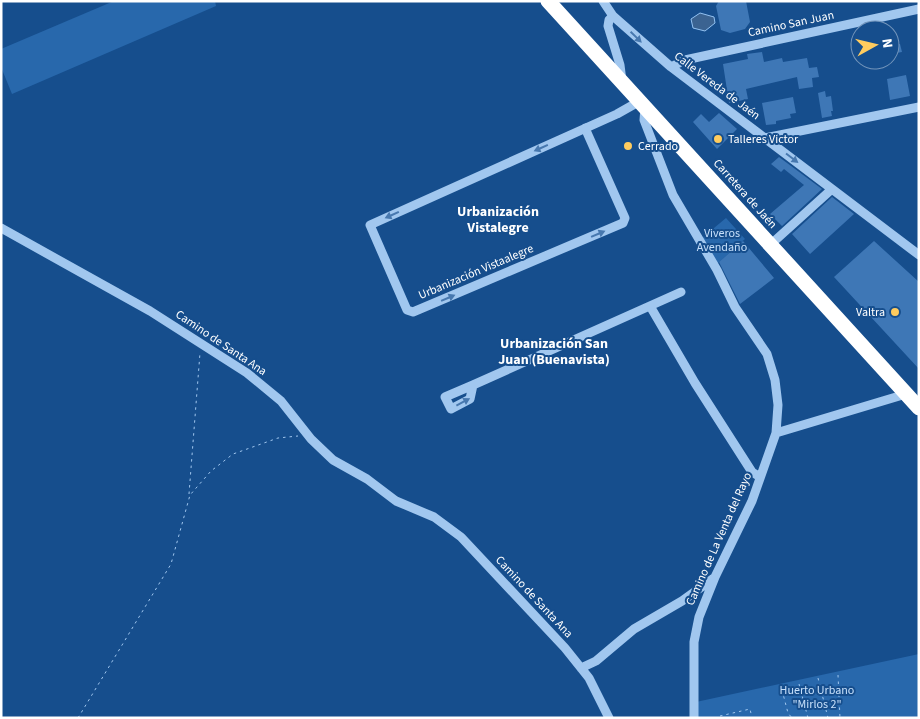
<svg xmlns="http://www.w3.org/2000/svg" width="920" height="719" viewBox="0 0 920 719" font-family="'Source Sans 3',sans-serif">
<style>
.green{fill:#2868ac}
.water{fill:#3b6391;stroke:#93c2f2}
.building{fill:#3e77b6}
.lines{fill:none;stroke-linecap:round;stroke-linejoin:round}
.path{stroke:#a1c7ef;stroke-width:1;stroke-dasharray:2.5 4;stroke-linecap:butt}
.minor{stroke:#a1c7ef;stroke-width:9}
.highway{stroke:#fff;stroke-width:15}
.oneway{fill:#4778af}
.poi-dot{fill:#ffcc5f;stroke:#164e8d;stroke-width:2}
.labels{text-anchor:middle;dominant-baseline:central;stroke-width:4;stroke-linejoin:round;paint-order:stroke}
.street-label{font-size:12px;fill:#fff;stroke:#164e8d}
.poi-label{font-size:12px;fill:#fff;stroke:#164e8d;text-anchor:start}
.park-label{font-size:12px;fill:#c7e0fb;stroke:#164e8d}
.neighbourhood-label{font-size:14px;font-weight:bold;fill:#fff;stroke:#164e8d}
</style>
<rect width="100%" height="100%" fill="#164e8d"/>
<!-- green -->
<path class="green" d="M 114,1 L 215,1 L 216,6 L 12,94 L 1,67 L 1,49 Z
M 726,218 L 745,239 L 717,264 L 702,238 Z
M 919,654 L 918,718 L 698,718 L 696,702 Z"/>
<!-- water -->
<path class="water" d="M 700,13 L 714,17 L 715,23 L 705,31 L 693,28 L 691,19 Z"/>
<!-- building -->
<path class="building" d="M 719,1 L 746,1 L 750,22 L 745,29 L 730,33 L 721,30 L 716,6 Z
M 890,34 L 897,40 L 898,44 L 900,44 L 902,52 L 896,53 L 890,59 Z
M 762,52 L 764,62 L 782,58 L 783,62 L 807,58 L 809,68 L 817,67 L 819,77 L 812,78 L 813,87 L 799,89 L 797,77 L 746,89 L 748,99 L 729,103 L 723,64 L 748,59 L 747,54 Z
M 906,75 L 910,96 L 890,100 L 887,79 Z
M 825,91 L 826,97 L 831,96 L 833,111 L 831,111 L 832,116 L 822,118 L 818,93 Z
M 793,97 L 796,113 L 790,114 L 791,118 L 776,121 L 776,124 L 766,125 L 762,103 Z
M 719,113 L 737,129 L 717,149 L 693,122 L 701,114 L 709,122 Z
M 779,157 L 822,189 L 782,226 L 770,214 L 804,185 L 784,169 L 781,172 L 771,164 Z
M 832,197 L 854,214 L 810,254 L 792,234 Z
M 743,241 L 774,278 L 740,304 L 719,262 Z
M 874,241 L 919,282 L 919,369 L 834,277 Z"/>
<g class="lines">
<!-- path -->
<path class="path" d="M 189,494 L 200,353
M 838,675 L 840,718
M 818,678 L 828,718
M 799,684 L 808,718
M 782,690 L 788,713 L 792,718
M 720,716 L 750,709 L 752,718
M 78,718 L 171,564 L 190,495 L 211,471 L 233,454 L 278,438 L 298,436"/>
<!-- minor -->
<path class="minor" d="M 603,1 L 613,16 L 671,67 L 919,255
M 613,16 L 609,20 L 608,26 L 620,65 L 622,81
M 671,67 L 685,60 L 919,9
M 645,107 L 644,120 L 673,195 L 717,270 L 735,307 L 767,354 L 775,380 L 778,405 L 776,433
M 585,128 L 625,218 L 623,223 L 413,312 L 407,310 L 370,225 L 617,114 L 640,101
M 765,138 L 919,107
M 1,228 L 150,311 L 247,373 L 281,401 L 311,439 L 333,460 L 367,479 L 396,501 L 434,517 L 461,537 L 565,648 L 589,678 L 609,718
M 770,245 L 832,189
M 650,306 L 695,383 L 752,472 L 760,477
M 473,385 L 470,399 L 451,409 L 445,397 L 473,385 L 681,292
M 581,668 L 596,661 L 634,629 L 682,601 L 714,578
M 694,718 L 694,642 L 699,617 L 715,577 L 752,501 L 776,433 L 906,394"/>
<!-- highway -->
<path class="highway" d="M 548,1 L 919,408"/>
</g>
<!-- one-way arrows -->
<defs><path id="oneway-solid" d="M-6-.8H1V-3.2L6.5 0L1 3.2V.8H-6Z" transform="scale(1.25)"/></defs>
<g class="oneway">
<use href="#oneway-solid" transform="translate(636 37) rotate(44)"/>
<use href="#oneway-solid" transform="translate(541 148) rotate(156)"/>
<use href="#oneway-solid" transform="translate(792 158) rotate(37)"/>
<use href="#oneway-solid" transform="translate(392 215) rotate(156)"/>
<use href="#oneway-solid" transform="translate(598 234) rotate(-23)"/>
<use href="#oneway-solid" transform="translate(448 298) rotate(-23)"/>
<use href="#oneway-solid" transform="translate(463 402) rotate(-28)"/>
</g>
<!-- markers -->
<g class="poi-dot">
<circle cx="718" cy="139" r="5"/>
<circle cx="628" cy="146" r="5"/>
<circle cx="895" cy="312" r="5"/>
</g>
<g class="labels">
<!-- street labels -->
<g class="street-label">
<text transform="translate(791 24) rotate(-12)">Camino San Juan</text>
<text transform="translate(717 86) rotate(37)">Calle Vereda de Jaén</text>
<text transform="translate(745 194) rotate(48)">Carretera de Jaén</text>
<text transform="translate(476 272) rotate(-23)">Urbanización Vistaalegre</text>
<text transform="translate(221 343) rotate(34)">Camino de Santa Ana</text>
<text transform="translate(719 539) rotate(-66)">Camino de La Venta del Rayo</text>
<text transform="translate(534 597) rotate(47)">Camino de Santa Ana</text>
</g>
<!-- poi labels -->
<g class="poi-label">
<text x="728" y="139">Talleres Victor</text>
<text x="638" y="146">Cerrado</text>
<text x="885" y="312" text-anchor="end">Valtra</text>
</g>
<!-- park labels -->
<g class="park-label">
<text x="722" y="233">Viveros<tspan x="722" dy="14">Avendaño</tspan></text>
<text x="817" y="690">Huerto Urbano<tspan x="817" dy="14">"Mirlos 2"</tspan></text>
</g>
<!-- neighbourhood labels -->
<g class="neighbourhood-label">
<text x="498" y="212">Urbanización<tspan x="498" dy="16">Vistalegre</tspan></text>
<text x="554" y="344">Urbanización San<tspan x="554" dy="16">Juan (Buenavista)</tspan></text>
</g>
</g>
<!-- border -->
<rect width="920" height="719" fill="none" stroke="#ffffff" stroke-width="5"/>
<!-- north arrow -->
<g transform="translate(875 45) rotate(82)"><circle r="24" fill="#164e8d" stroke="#7395bb"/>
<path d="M0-4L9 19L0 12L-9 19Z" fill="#ffcc5f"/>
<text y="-8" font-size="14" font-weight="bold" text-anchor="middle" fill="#ffffff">N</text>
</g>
</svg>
